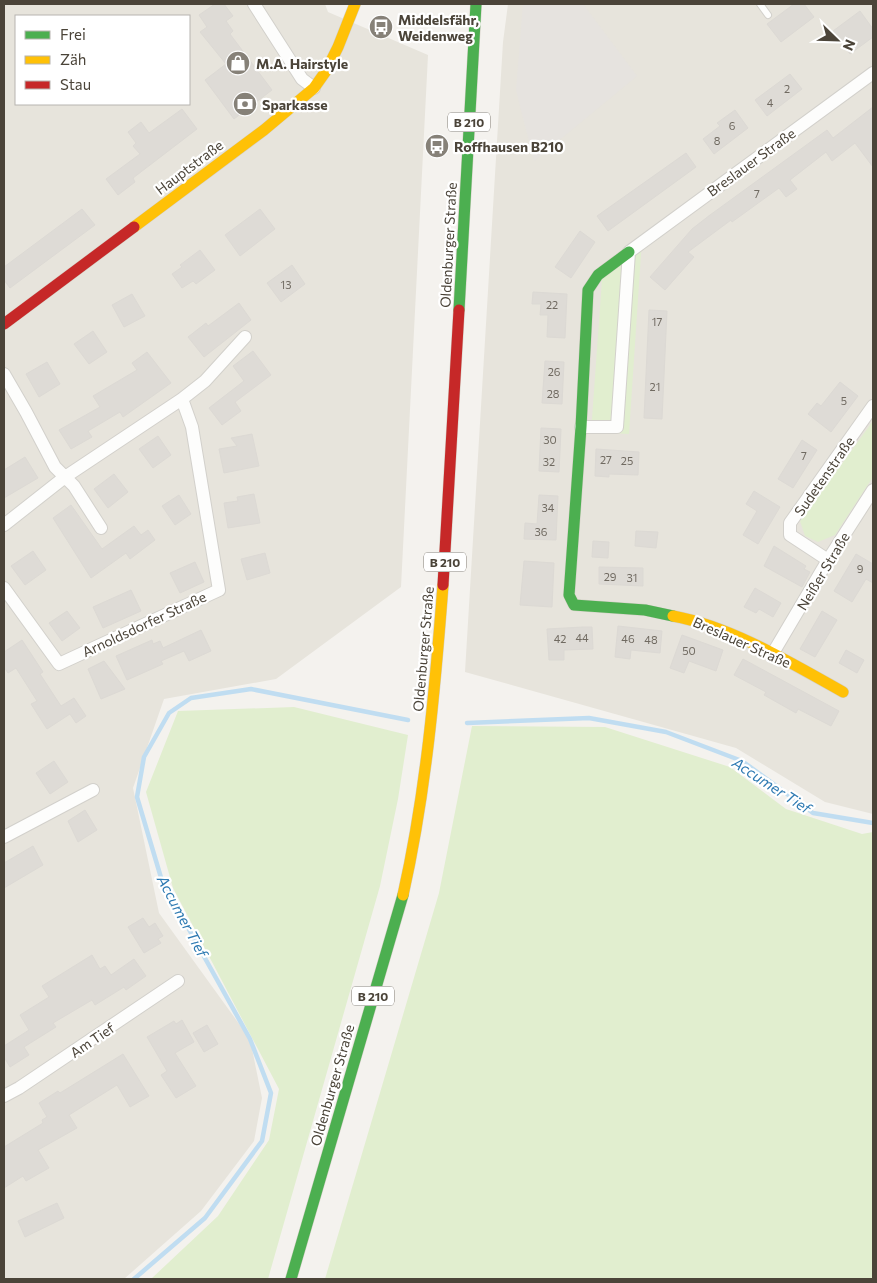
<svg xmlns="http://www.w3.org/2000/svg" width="877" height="1283" viewBox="0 0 877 1283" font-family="Commissioner,sans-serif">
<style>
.residential{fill:#e7e4dc;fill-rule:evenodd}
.green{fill:#e1eecf}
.parking{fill:#e6e3df}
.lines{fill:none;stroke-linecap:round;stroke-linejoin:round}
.stream{stroke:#c0ddf1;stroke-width:4.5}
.building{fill:#dedbd6;stroke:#dcd9d4}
.lane-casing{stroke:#d2d0cb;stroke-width:8}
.street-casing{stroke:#d2d0cb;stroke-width:14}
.fast-casing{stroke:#d3cfc5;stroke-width:12}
.slow-casing{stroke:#d3cfc5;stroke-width:12}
.jam-casing{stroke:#d3cfc5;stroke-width:12}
.lane{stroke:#fdfdfc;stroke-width:6}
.street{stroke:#fdfdfc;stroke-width:12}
.fast{stroke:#4caf50;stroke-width:11}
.slow{stroke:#ffc107;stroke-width:11}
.jam{stroke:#c62828;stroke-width:11}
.labels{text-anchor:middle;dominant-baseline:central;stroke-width:4.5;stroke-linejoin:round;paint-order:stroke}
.number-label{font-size:11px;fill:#706a61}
.shield{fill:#fff;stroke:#817c74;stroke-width:1}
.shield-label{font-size:12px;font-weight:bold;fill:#4b4439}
.poi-label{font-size:14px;font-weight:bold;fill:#4b4439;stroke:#fff;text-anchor:start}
.street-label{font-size:14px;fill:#4b4439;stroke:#fff}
.water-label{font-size:15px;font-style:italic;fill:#2e7ab2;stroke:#fff}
</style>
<rect width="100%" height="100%" fill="#f4f2ee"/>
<!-- residential -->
<path class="residential" d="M 4,4 L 325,4 L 328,12 L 428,55 L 401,587 L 276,679 L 164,699 L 133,788 L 159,913 L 250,1039 L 262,1098 L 254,1141 L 201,1211 L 124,1279 L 4,1279 ZM 16,16 L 189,16 L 189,104 L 16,104 Z
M 508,4 L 873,4 L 873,814 L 825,802 L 736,748 L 465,672 L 503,42 Z"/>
<!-- green -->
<path class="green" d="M 642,239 L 629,434 L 591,432 L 603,266 Z
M 873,421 L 873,477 L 835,535 L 818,542 L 805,536 L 800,521 Z
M 294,707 L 408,735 L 398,799 L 380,886 L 268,1279 L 151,1279 L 218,1216 L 269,1140 L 279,1089 L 173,888 L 146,792 L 178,711 Z
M 472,726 L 605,727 L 730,767 L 786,809 L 862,834 L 873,832 L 873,1279 L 325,1279 L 439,893 Z"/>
<!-- parking -->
<path class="parking" d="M 523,4 L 583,4 L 637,76 L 534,161 L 516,90 Z"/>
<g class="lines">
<!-- stream -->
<path class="stream" d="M 467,723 L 589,718 L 666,732 L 742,761 L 813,813 L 873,823
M 134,1279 L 205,1218 L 262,1141 L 271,1093 L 250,1039 L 162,881 L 137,797 L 144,757 L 169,713 L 191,698 L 251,689 L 408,720"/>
</g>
<!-- building -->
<path class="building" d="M 215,4 L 224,4 L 233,16 L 226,21 L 233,31 L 230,34 L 272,90 L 234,119 L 205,80 L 226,64 L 200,32 L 207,27 L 199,15 Z
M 794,4 L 804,4 L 814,17 L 781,42 L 767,24 Z
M 860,11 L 873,29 L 873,37 L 850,54 L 833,31 Z
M 790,74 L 802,89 L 767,116 L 755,100 Z
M 873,107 L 873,167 L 855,143 L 832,161 L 826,152 L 790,180 L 797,189 L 786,197 L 779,188 L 732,222 L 731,220 L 688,252 L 694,257 L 665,290 L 650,277 L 692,229 L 710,215 L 827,130 L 833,138 Z
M 182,109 L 197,129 L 133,178 L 135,182 L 118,195 L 106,179 L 140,154 L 133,146 L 136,143 L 128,132 L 141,122 L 149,133 Z
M 735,110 L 748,128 L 714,154 L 703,139 L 720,126 L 717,123 Z
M 686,153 L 696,167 L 608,231 L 597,216 Z
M 82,209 L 95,225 L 10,288 L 4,280 L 4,267 Z
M 260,209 L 275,229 L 240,256 L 225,235 Z
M 580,231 L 595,242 L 571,278 L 555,267 Z
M 200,250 L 215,270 L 196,284 L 193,281 L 182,288 L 172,274 L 182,267 L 180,265 Z
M 292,265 L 305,284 L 281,302 L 267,283 Z
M 533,292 L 567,294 L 565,338 L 547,337 L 548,315 L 540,315 L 541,304 L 532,304 Z
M 132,294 L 145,316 L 124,327 L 112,305 Z
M 239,303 L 251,320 L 204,357 L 188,337 L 206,323 L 208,326 Z
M 649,310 L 667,311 L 662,419 L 644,418 Z
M 93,331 L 107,352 L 89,364 L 74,344 Z
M 253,351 L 271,375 L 235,402 L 241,411 L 222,425 L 209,408 L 244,381 L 233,366 Z
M 147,352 L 171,383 L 123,417 L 120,412 L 88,431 L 92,437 L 71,449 L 59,430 L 100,407 L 93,396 L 137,370 L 132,363 Z
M 545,361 L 564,362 L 562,404 L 542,403 Z
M 47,362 L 60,384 L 39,397 L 26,374 Z
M 840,382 L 858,396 L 831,432 L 808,414 L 817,403 L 821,406 Z
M 541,428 L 561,429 L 559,472 L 539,471 Z
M 252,434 L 259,466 L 224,473 L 219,449 L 237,446 L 231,438 Z
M 158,436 L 171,455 L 153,468 L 139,449 Z
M 802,440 L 817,450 L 793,488 L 778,479 Z
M 596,449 L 639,452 L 638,475 L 609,474 L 609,477 L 595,476 Z
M 25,457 L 38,478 L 4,498 L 4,470 Z
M 114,474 L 128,492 L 108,508 L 94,489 Z
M 754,491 L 780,507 L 758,544 L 743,535 L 757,511 L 746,504 Z
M 254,494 L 260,523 L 228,528 L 224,503 L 238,501 L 237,497 Z
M 179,495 L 191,514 L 175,525 L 162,506 Z
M 539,495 L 558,496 L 556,540 L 524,539 L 525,523 L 537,524 Z
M 71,505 L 102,549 L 134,526 L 141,535 L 148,530 L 155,540 L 130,559 L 126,553 L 91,578 L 53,518 Z
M 636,531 L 658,532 L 656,548 L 635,546 Z
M 593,541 L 609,542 L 608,558 L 592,557 Z
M 774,546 L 806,566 L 804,569 L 810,572 L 802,587 L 764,566 Z
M 33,551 L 46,570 L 25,585 L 11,566 Z
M 265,553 L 270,573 L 247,580 L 241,559 Z
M 856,554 L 873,564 L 873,583 L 866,579 L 852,602 L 834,591 Z
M 524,561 L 554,563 L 552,607 L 520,605 Z
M 195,562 L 204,582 L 180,593 L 170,573 Z
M 599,567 L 643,568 L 643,586 L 599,584 Z
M 755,588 L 781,603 L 773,617 L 759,609 L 756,613 L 744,607 Z
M 131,590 L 141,611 L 103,628 L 93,607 Z
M 67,611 L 80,628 L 62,641 L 49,623 Z
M 822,611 L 837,620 L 815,657 L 800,649 Z
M 618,626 L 662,631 L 660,653 L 631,650 L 630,659 L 615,657 Z
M 583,627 L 592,627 L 593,649 L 564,650 L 564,660 L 549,660 L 547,629 Z
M 201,630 L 211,651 L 189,661 L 184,651 L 161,661 L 163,664 L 127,680 L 116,656 L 152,640 L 153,644 L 160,641 L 163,648 Z
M 682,635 L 723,650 L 716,671 L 689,661 L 684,673 L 670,668 Z
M 22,640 L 43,672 L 40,674 L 61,706 L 74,698 L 86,716 L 76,723 L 70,714 L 47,729 L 31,704 L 37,701 L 16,668 L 8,673 L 4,667 L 4,652 Z
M 846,650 L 864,660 L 857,673 L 839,663 Z
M 743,659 L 839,711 L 831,726 L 798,709 L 796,713 L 764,695 L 766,692 L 734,675 Z
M 104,661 L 125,689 L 101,699 L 88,669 Z
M 54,761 L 68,782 L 50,794 L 36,773 Z
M 85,810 L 97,830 L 78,842 L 68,821 Z
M 33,846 L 43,865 L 4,888 L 4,863 Z
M 143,918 L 149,927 L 155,923 L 163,936 L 158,939 L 161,943 L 144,953 L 128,927 Z
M 92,955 L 100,969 L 105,966 L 111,975 L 134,959 L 146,976 L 126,990 L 124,987 L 95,1005 L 92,1000 L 53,1023 L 56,1027 L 24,1047 L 29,1055 L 10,1067 L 4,1057 L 4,1046 L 29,1030 L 20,1015 L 49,997 L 42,986 Z
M 182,1020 L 194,1042 L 175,1053 L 196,1086 L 176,1098 L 161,1075 L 167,1071 L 147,1037 L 174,1021 L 176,1024 Z
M 207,1025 L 218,1044 L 204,1052 L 193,1033 Z
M 123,1054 L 149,1096 L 130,1107 L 117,1085 L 69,1115 L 77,1128 L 38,1150 L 49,1168 L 26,1181 L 23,1176 L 4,1188 L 4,1147 L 43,1123 L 42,1120 L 47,1117 L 39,1103 L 58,1091 L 60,1093 Z
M 57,1203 L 64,1218 L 25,1237 L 18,1221 Z"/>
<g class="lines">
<!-- lane casing -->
<g class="lane-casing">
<path id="lane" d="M 760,4 L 768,15"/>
</g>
<!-- street casing -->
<g class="street-casing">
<path id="street" d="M 254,4 L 302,79 L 314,88
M 4,374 L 26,412 L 55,467 L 74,486 L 101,528
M 581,427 L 617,427 L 629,252 L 873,73
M 4,525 L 65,477 L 182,399
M 828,560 L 790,535 L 790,523 L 873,406
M 4,588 L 59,664 L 219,590 L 192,427 L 182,399 L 205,381 L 245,337
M 773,653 L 828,560 L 873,490
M 4,837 L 93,790
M 4,1096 L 19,1088 L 178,981"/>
</g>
<!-- fast casing -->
<g class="fast-casing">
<path id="fast" d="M 629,252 L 598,275 L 588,290 L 581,427 L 569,595 L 574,605 L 645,610 L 673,616
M 459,310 L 476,4
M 291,1279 L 403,895"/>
</g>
<!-- slow casing -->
<g class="slow-casing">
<path id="slow" d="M 134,227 L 264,130 L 314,88 L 326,71 L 338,47 L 355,4
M 673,616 C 732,627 791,663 843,692
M 403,895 C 426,793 435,689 443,585"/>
</g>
<!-- jam casing -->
<g class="jam-casing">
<path id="jam" d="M 4,324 L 134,227
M 443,585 L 459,310"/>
</g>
<!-- lane -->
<use href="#lane" class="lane"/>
<!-- street -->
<use href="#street" class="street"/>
<!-- fast -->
<use href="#fast" class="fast"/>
<!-- slow -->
<use href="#slow" class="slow"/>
<!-- jam -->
<use href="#jam" class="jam"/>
</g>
<!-- icons -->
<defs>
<g id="bus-disc" transform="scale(1.25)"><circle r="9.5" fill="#868178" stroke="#fff"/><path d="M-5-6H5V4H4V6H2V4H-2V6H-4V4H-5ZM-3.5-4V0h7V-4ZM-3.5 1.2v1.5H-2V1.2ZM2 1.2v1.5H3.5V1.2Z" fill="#fff"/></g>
<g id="shop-disc" transform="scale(1.25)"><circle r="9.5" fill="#868178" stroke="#fff"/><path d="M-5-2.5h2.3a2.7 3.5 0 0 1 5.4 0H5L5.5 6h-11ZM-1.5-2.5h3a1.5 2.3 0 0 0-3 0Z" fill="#fff"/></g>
<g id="bank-disc" transform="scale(1.25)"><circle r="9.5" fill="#868178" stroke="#fff"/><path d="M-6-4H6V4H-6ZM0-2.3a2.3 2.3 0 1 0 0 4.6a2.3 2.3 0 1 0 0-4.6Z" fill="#fff"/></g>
</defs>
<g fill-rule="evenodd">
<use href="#bus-disc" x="381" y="27"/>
<use href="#shop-disc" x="238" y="63"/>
<use href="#bank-disc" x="245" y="104"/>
<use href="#bus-disc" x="437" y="146"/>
</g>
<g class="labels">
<!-- number labels -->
<g class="number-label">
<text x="787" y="88">2</text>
<text x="770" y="102">4</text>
<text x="732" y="125">6</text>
<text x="717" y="140">8</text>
<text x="757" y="193">7</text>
<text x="286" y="284">13</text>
<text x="552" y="304">22</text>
<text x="657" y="321">17</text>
<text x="554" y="371">26</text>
<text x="655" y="386">21</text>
<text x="553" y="393">28</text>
<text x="844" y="400">5</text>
<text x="550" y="439">30</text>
<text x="804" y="455">7</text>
<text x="606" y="459">27</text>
<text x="627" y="460">25</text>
<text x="549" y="461">32</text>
<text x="548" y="507">34</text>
<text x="541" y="531">36</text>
<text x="860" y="568">9</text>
<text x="610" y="576">29</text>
<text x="632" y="577">31</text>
<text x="582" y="637">44</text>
<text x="560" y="638">42</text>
<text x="628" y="638">46</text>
<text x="651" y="639">48</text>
<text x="689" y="650">50</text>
</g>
<!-- shield labels -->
<g class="shield">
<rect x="448" y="112.5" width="42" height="19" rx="4"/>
<rect x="424" y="552.5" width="42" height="19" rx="4"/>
<rect x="352" y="986.5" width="42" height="19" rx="4"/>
</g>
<g class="shield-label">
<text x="469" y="122">B 210</text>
<text x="445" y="562">B 210</text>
<text x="373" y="996">B 210</text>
</g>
<!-- poi labels -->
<g class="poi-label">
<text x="398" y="19">Middelsfähr,<tspan x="398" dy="16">Weidenweg</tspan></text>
<text x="256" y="63">M.A. Hairstyle</text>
<text x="262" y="104">Sparkasse</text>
<text x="454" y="146">Roffhausen B210</text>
</g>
<!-- street labels -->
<g class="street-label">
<text transform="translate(751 162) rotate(-36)">Breslauer Straße</text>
<text transform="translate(189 167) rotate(-37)">Hauptstraße</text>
<text transform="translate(448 245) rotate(-87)">Oldenburger Straße</text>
<text transform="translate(824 476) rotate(-55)">Sudetenstraße</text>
<text transform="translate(823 571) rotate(-59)">Neißer Straße</text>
<text transform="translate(144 624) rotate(-25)">Arnoldsdorfer Straße</text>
<text transform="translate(742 642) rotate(24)">Breslauer Straße</text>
<text transform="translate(423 649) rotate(-85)">Oldenburger Straße</text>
<text transform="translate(92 1040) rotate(-34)">Am Tief</text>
<text transform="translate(332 1085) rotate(-74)">Oldenburger Straße</text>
</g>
<!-- water labels -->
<g class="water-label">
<text transform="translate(772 785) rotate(33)">Accumer Tief</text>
<text transform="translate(183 916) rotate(62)">Accumer Tief</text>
</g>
</g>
<!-- border -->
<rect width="877" height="1283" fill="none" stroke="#4b4439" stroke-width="10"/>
<!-- legend -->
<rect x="15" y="15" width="175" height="90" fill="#ffffff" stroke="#b7b4b0"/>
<rect x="25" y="31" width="25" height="8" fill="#4caf50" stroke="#b7b4b0"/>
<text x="60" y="40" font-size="15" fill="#4b4439">Frei</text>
<rect x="25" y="56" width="25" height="8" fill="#ffc107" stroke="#b7b4b0"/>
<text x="60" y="65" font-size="15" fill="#4b4439">Zäh</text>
<rect x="25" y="81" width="25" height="8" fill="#c62828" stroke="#b7b4b0"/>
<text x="60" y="90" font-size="15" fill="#4b4439">Stau</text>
<!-- north arrow -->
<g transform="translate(837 40) rotate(113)" stroke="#ffffff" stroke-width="4" paint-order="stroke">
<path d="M0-4L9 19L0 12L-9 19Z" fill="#4b4439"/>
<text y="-8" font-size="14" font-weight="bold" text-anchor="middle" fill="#4b4439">N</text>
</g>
</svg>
